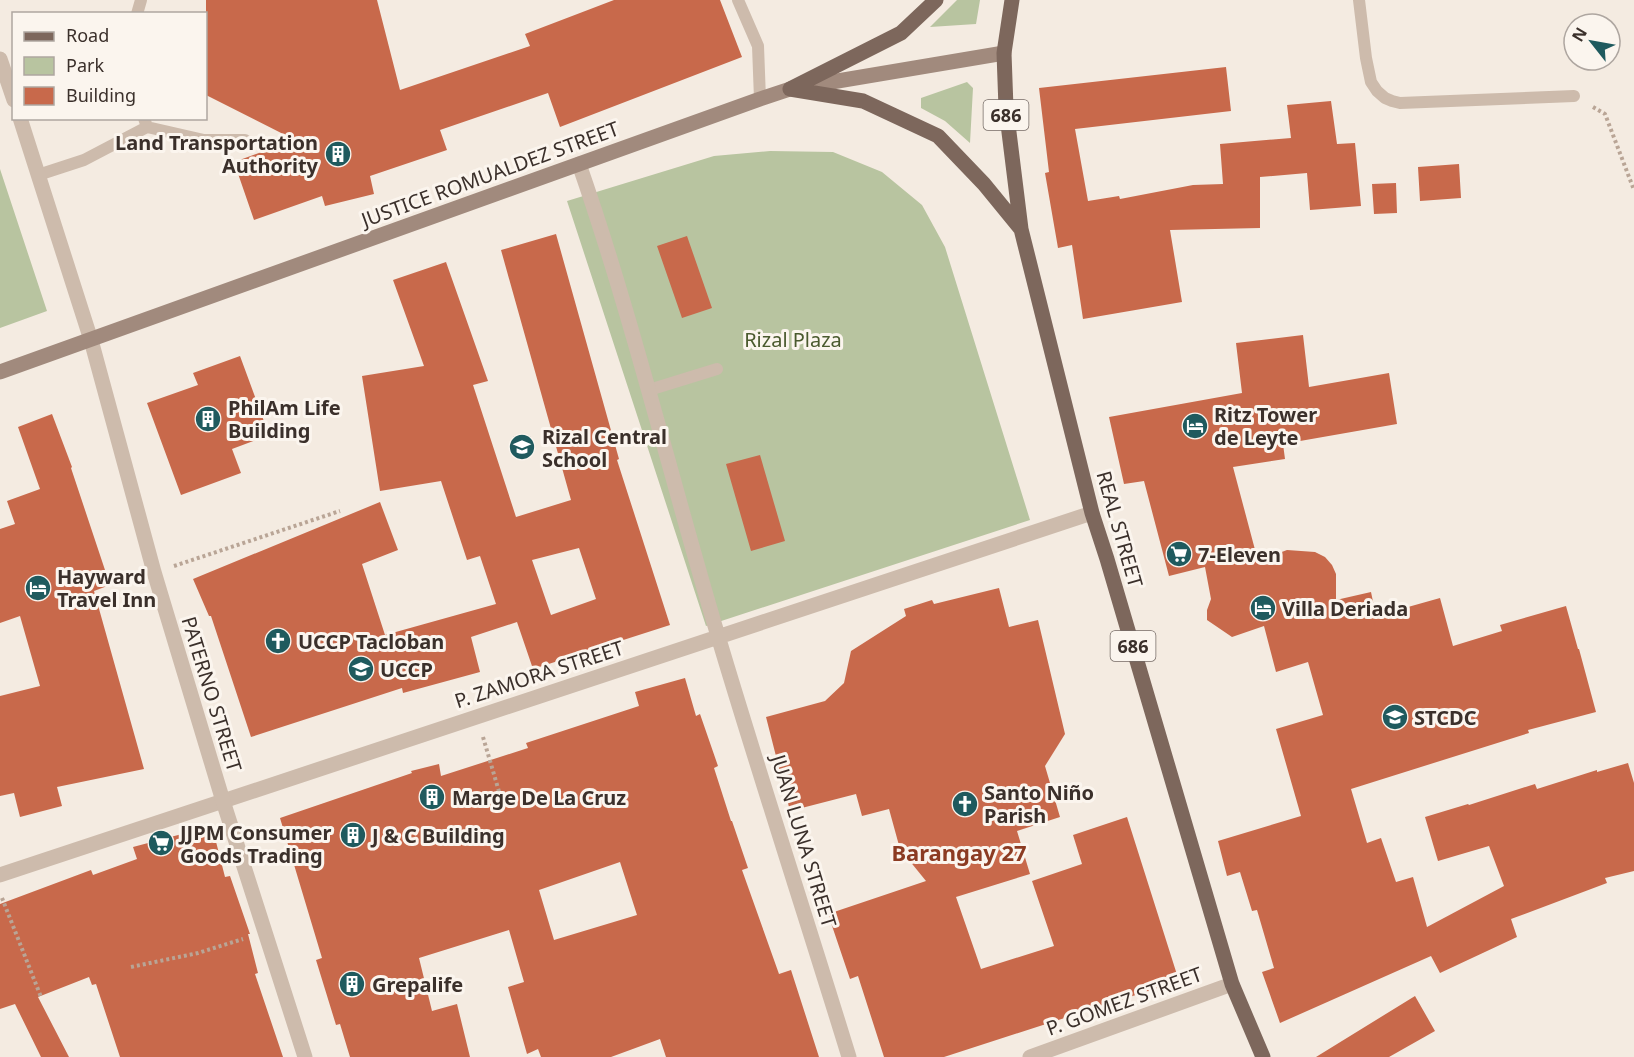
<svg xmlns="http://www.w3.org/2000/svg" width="1634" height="1057" viewBox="0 0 1634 1057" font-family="'Noto Sans',sans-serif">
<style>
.green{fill:#b8c4a0}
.building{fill:#c8694b;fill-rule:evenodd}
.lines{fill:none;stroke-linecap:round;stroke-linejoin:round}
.path{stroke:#b9a596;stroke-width:4;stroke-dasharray:3 3;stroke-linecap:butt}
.service{stroke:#cdbbac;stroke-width:12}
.minor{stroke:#cdbbac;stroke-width:15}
.tertiary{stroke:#cdbbac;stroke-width:15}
.secondary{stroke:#a18a7d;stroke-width:15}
.primary{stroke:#7d675c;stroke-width:15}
.labels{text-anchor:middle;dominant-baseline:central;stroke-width:6;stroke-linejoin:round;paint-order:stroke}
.shield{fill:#fbf5ee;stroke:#756b66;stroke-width:1.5}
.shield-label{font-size:18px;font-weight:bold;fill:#3b302b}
.poi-label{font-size:20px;font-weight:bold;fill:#3b302b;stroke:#fbf5ee;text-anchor:start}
.street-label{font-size:20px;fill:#3b302b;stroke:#fbf5ee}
.park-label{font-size:20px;fill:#4a5a2e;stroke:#fbf5ee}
.quarter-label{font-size:22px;font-weight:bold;fill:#8c3b22;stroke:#fbf5ee}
</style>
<rect width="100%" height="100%" fill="#f4ebe1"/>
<!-- green -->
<path class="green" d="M 957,0 L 980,0 L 976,24 L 930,27 Z
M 967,82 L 973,88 L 970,143 L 945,121 L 921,108 L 921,98 Z
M 770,151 L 833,152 L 882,172 L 922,205 L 945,247 L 1030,520 L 706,626 L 567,201 L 714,156 Z
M 0,169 L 47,311 L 0,328 Z"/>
<!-- building -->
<path class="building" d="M 206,0 L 377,0 L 400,90 L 530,46 L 525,34 L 614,0 L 720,0 L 742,57 L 560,127 L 548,93 L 440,130 L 447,150 L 370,176 L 374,194 L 325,206 L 322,196 L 254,220 L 234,162 L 295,140 L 206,95 Z
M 1226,67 L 1231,111 L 1075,129 L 1088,201 L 1119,196 L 1120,199 L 1193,185 L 1223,184 L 1220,144 L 1291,138 L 1287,105 L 1331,101 L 1337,144 L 1355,143 L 1361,206 L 1310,210 L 1307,173 L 1260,177 L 1260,228 L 1170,230 L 1182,302 L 1083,319 L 1072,245 L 1058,248 L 1045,173 L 1049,172 L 1039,88 Z
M 1459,164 L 1461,198 L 1420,201 L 1418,167 Z
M 1396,183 L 1397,213 L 1374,214 L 1372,184 Z
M 556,234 L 619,459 L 617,460 L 670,625 L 533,669 L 517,622 L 471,637 L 480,672 L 403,693 L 402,688 L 251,737 L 211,616 L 209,616 L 193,579 L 380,502 L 398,550 L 362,564 L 385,635 L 496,604 L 480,556 L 467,560 L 441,481 L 380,491 L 362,376 L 424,366 L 393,280 L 446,262 L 488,381 L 473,385 L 516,517 L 571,500 L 501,250 ZM 579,548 L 596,599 L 551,615 L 532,560 Z
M 687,236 L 712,308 L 682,318 L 657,246 Z
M 1303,335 L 1309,387 L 1389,373 L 1397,424 L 1283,444 L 1285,459 L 1233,467 L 1258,561 L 1287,550 L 1315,552 L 1325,557 L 1332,565 L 1336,574 L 1336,600 L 1371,592 L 1376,616 L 1440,598 L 1453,646 L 1502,631 L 1500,625 L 1566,606 L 1578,649 L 1579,649 L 1596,712 L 1528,730 L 1529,733 L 1351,789 L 1367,843 L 1381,838 L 1396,882 L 1413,877 L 1427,927 L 1504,886 L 1489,846 L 1438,861 L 1425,817 L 1468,804 L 1469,805 L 1535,784 L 1537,789 L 1597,770 L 1597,772 L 1628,763 L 1634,783 L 1634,871 L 1605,878 L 1607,883 L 1511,919 L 1517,937 L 1440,973 L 1431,956 L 1280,1023 L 1262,972 L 1274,968 L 1257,910 L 1252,911 L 1240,872 L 1227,876 L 1218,841 L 1301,816 L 1276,729 L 1323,715 L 1308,662 L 1276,672 L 1264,626 L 1232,637 L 1207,620 L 1207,610 L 1211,599 L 1205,567 L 1169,576 L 1144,481 L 1124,484 L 1109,417 L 1242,393 L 1236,343 Z
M 240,356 L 269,435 L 232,449 L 241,473 L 181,495 L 147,403 L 198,385 L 193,373 Z
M 52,414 L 72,467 L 71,468 L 110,585 L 94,591 L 144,769 L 57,787 L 62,806 L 20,817 L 14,793 L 0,796 L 0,696 L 40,686 L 20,616 L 0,623 L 0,529 L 15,524 L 7,501 L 40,489 L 18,427 Z
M 760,455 L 785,541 L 751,551 L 726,464 Z
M 999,588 L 1009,627 L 1038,620 L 1065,734 L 1045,766 L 1060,817 L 1017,831 L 1030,874 L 956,897 L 981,969 L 1054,946 L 1032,881 L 1082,864 L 1073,835 L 1127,817 L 1179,981 L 944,1057 L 884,1057 L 858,976 L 850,979 L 828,914 L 926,881 L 900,849 L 889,809 L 862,816 L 856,794 L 790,811 L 766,717 L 825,701 L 844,683 L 851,651 L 906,616 L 904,609 L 932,600 L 934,604 Z
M 685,678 L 696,716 L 700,714 L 718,766 L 714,768 L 731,821 L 732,821 L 748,868 L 742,870 L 779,974 L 791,970 L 819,1057 L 666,1057 L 660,1039 L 611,1057 L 541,1057 L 538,1049 L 527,1054 L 508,987 L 524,982 L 509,930 L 419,958 L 432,1011 L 457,1004 L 470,1057 L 350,1057 L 340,1024 L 336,1025 L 316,960 L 322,958 L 280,818 L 412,773 L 411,771 L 439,764 L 441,776 L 528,748 L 526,743 L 639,706 L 635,692 ZM 620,862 L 637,915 L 554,940 L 539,890 Z
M 212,826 L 225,877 L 230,876 L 250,934 L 248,934 L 258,973 L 255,974 L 283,1057 L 120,1057 L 96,984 L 92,985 L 89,977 L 38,997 L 69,1057 L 41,1057 L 15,1004 L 0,1009 L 0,904 L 91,870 L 93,875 L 137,859 L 133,847 Z
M 1415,996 L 1435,1031 L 1389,1057 L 1316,1057 Z"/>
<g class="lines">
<!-- path -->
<path class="path" d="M 1593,107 L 1605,114 L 1634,190
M 174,566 L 340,511
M 483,737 L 500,795
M 2,898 L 41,997
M 131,967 L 198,953 L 243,939"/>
<!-- service -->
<path class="service" d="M 738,0 L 758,46 L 760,99
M 1359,0 L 1366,58 L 1371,82 L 1377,91 L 1385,98 L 1392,101 L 1400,103 L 1574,96
M 137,14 L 141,0
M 147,127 L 204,140 L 245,140
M 38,175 L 84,160 L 147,127 L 144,118
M 649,390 L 717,369"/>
<!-- minor -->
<path class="minor" d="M 0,59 L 14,100
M 20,118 L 91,340
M 579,164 C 633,319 671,479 718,636 C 760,777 806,917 849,1057
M 0,875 L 1092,513
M 1030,1057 L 1232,984"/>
<!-- tertiary -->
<path class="tertiary" d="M 91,340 L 154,572 L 223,801 L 305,1057"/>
<!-- secondary -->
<path class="secondary" d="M 0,372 L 760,99 L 790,89 L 1004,53"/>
<!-- primary -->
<path class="primary" d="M 1012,0 L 1004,53 L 1006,108 L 1021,229 L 1092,513 L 1107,559 L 1232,984 L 1263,1057
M 790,89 L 863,101 L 938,136 L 984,184 L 1020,228
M 790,89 L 901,33 L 936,0"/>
</g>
<!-- icons -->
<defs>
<g id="building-disc" transform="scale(1.35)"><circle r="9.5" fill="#1f5a5e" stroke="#fbf5ee"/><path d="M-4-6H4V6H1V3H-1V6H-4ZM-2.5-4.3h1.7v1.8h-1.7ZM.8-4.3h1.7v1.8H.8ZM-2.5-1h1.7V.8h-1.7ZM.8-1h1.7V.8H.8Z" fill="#fff"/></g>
<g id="hotel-disc" transform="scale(1.35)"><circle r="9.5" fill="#1f5a5e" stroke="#fbf5ee"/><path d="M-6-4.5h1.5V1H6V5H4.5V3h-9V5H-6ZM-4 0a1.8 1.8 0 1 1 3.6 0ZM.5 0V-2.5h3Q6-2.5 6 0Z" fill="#fff"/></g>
<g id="school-disc" transform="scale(1.35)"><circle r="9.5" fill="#1f5a5e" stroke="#fbf5ee"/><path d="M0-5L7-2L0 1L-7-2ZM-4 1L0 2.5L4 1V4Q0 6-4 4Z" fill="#fff"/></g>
<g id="supermarket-disc" transform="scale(1.35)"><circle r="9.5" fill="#1f5a5e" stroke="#fbf5ee"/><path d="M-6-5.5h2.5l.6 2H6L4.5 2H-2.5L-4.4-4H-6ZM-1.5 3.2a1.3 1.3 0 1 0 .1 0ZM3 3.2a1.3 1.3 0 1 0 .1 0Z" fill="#fff"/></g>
<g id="church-disc" transform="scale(1.35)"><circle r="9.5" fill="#1f5a5e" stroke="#fbf5ee"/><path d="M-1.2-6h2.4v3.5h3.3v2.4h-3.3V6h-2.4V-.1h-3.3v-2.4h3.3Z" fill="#fff"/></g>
</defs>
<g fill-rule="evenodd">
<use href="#building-disc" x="338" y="154"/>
<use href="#building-disc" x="208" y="419"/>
<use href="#hotel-disc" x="1195" y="426"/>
<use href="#school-disc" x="522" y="447"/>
<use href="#supermarket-disc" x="1179" y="554"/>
<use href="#hotel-disc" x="38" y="588"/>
<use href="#hotel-disc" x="1263" y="608"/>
<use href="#church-disc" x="278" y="641"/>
<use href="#school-disc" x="361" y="669"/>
<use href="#school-disc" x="1395" y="717"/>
<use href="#building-disc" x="432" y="797"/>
<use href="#church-disc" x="965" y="804"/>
<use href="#building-disc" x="353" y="835"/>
<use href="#supermarket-disc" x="161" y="843"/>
<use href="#building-disc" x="352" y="984"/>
</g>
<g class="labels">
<!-- shield labels -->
<g class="shield">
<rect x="983.5" y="100" width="45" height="30" rx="4.5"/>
<rect x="1110.5" y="631" width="45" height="30" rx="4.5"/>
</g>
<g class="shield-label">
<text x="1006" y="115">686</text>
<text x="1133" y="646">686</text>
</g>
<!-- poi labels -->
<g class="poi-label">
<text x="318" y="142" text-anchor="end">Land Transportation<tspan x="318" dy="23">Authority</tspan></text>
<text x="228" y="407">PhilAm Life<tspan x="228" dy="23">Building</tspan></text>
<text x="1214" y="414">Ritz Tower<tspan x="1214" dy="23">de Leyte</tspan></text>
<text x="542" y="436">Rizal Central<tspan x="542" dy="23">School</tspan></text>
<text x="1198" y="554">7-Eleven</text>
<text x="57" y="576">Hayward<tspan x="57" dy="23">Travel Inn</tspan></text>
<text x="1282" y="608">Villa Deriada</text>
<text x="298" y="641">UCCP Tacloban</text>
<text x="380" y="669">UCCP</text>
<text x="1414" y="717">STCDC</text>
<text x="984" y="792">Santo Niño<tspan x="984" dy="23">Parish</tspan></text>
<text x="452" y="797">Marge De La Cruz</text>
<text x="180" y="832">JJPM Consumer<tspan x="180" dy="23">Goods Trading</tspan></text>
<text x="372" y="835">J &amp; C Building</text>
<text x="372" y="984">Grepalife</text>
</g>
<!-- street labels -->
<g class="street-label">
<text transform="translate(490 174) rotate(-20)">JUSTICE ROMUALDEZ STREET</text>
<text transform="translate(1120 529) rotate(74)">REAL STREET</text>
<text transform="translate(539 674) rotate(-18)">P. ZAMORA STREET</text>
<text transform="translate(212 694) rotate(73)">PATERNO STREET</text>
<text transform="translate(804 841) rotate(73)">JUAN LUNA STREET</text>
<text transform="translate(1124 1001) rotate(-20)">P. GOMEZ STREET</text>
</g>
<!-- park labels -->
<g class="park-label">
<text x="793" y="339">Rizal Plaza</text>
</g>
<!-- quarter labels -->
<g class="quarter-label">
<text x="959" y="852">Barangay 27</text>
</g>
</g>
<!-- legend -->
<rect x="12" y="12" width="195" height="108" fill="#fbf5ee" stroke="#aea6a0" stroke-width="1.5"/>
<rect x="24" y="32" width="30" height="9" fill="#7d675c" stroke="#aea6a0" stroke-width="1.5"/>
<text x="66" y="42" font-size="18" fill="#3b302b">Road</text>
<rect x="24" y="57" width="30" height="18" fill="#b8c4a0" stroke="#aea6a0" stroke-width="1.5"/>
<text x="66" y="72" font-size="18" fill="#3b302b">Park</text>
<rect x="24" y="87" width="30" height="18" fill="#c8694b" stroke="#aea6a0" stroke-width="1.5"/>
<text x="66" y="102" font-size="18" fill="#3b302b">Building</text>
<!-- north arrow -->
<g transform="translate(1592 42) rotate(301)"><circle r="28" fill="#fbf5ee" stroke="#aea6a0" stroke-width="1.5"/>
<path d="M0-4.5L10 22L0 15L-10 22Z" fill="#1f5a5e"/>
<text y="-9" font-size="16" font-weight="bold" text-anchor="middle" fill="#3b302b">N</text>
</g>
</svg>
